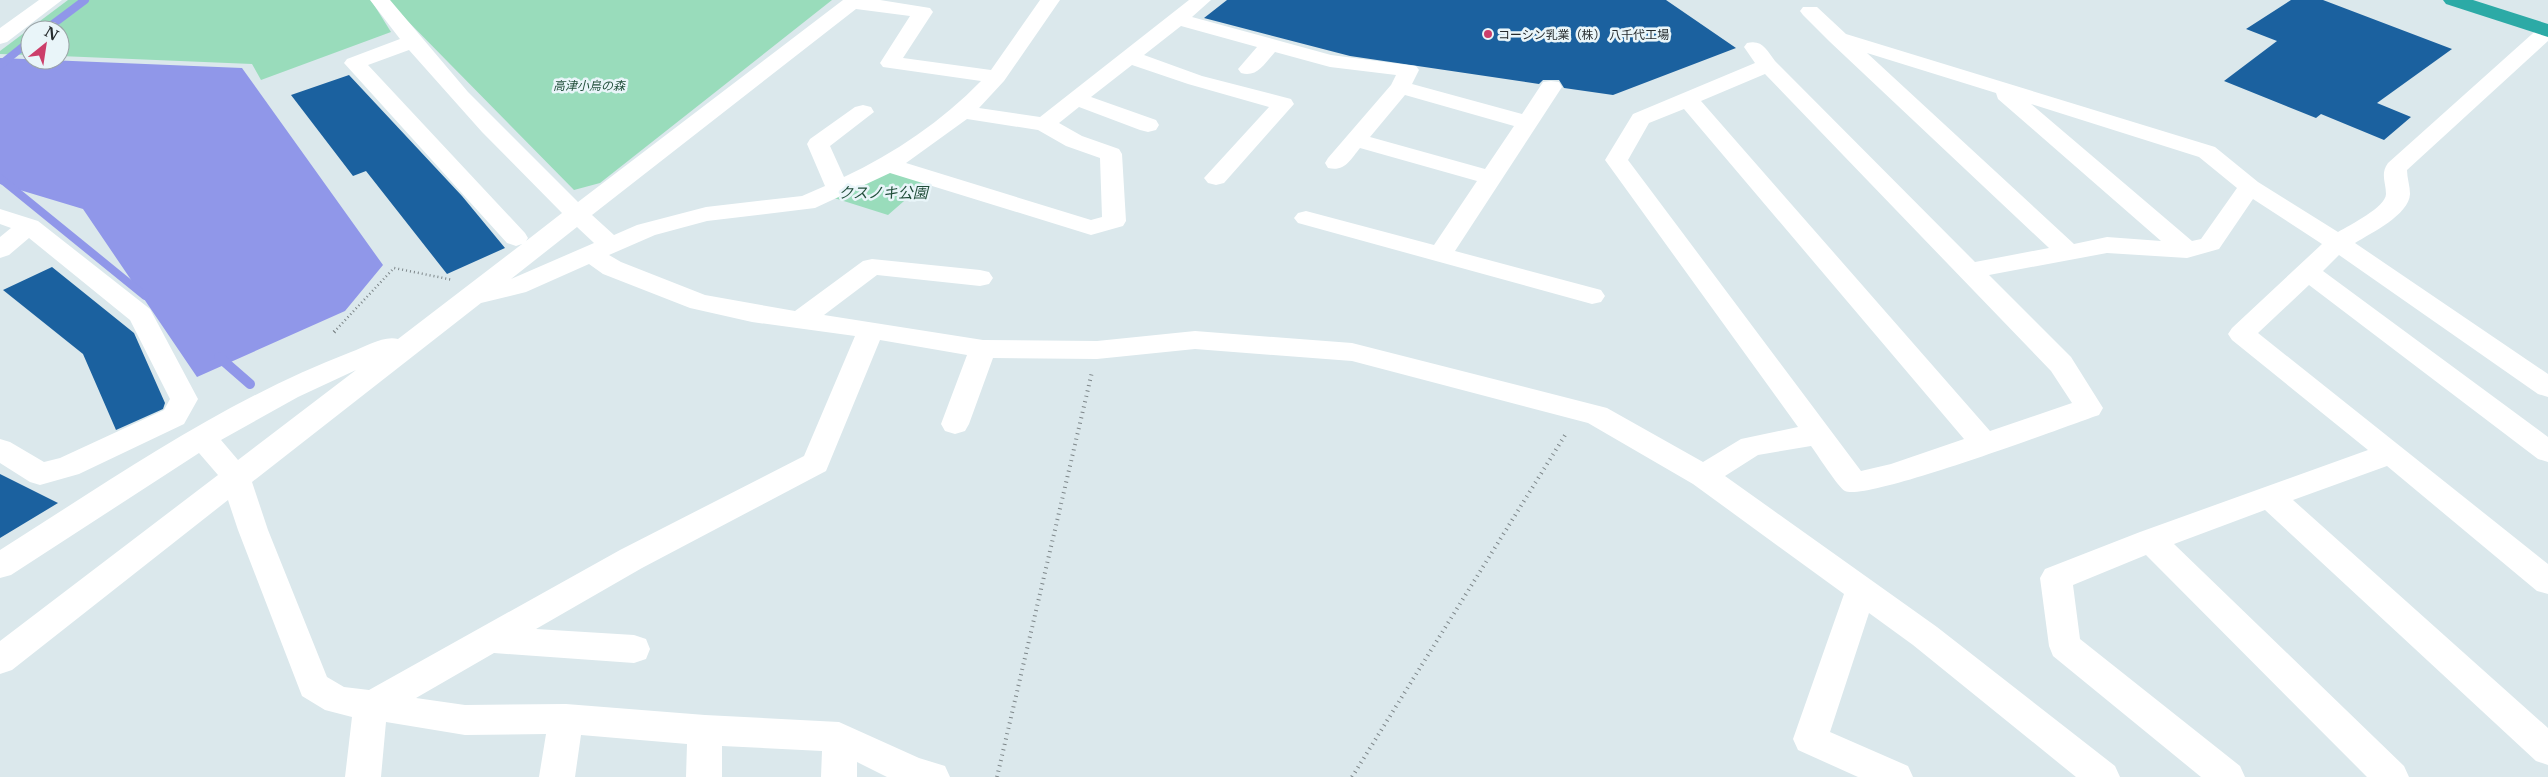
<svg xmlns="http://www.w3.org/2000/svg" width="2548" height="777" viewBox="0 0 2548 777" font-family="'Libre Baskerville','Noto Sans JP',serif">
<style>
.green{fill:#99dcbb}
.water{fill:#9097e9}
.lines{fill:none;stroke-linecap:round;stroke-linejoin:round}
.stream-far1{stroke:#9097e9;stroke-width:8}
.stream{stroke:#9097e9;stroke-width:10}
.building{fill:#1b619f}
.path-far1{stroke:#7d8689;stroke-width:2.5;stroke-dasharray:1 3;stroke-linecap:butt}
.path{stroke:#7d8689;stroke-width:4;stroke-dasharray:1 4.5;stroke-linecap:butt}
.minor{fill:#fff;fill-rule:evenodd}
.highway{fill:#2caaa6;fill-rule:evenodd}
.poi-dot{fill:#cc3e6a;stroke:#e9f5f9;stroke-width:2}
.labels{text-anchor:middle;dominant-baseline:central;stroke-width:5;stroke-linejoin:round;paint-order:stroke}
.far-poi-label{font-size:12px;fill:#262b2d;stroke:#e9f5f9;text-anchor:start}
.far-park-label{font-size:12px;font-style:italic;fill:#224f3b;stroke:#e9f5f9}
.park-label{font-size:15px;font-style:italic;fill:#224f3b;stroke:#e9f5f9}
</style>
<rect width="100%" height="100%" fill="#dbe8ec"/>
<!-- green -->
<path class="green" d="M 68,0 L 371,0 L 391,32 L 261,80 L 252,64 L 60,56 L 60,30 L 30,30 L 30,55 L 0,54 L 0,51 Z
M 387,0 L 832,0 L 600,183 L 574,190 Z
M 888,168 L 927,181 L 888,215 L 831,197 Z"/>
<!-- water -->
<path class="water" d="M 0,58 L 242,68 L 383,265 L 345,311 L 197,377 L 83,209 L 0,184 Z"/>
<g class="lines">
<!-- stream-far1 -->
<path class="stream-far1" d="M 45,30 L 85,0
M 0,65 L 30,41
M 0,178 L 145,296"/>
<!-- stream -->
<path class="stream" d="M 219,357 L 250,384"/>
</g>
<!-- building -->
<path class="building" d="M 1227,0 L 1666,0 L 1736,48 L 1613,95 L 1564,88 L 1559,80 L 1543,80 L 1539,84 L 1350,56 L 1204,18 Z
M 2291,0 L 2323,0 L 2452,49 L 2377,103 L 2411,117 L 2384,140 L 2321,114 L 2316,118 L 2224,81 L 2277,41 L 2246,29 Z
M 349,75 L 462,196 L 505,248 L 447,274 L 366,171 L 353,176 L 291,95 Z
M 52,267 L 134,333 L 165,403 L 163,409 L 116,430 L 83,354 L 3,290 Z
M 0,474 L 58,503 L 0,538 Z"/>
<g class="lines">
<!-- path-far1 -->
<path class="path-far1" d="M 334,332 L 394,268 L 453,280"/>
<!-- path -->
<path class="path" d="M 334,332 L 335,331
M 997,777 L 1092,372
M 1352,777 L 1567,432"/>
<!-- minor -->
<path class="minor" d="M 39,0 L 62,0 L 7,42 L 0,44 L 0,28 Z
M 370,0 L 390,0 L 468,92 L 578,202 L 843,0 L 880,0 L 930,8 L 933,12 L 903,58 L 991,70 L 1040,0 L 1060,0 L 1004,81 L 979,108 L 1040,117 L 1189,0 L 1211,0 L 1192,17 L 1331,55 L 1416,66 L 1419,70 L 1412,84 L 1522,114 L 1543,82 L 1551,81 L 1559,82 L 1562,87 L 1455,251 L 1601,290 L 1605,296 L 1601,302 L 1592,304 L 1298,223 L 1294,218 L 1298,213 L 1306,211 L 1434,245 L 1477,181 L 1360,148 C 1350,160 1345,172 1328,168 L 1325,163 L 1328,158 L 1391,85 L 1396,75 L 1330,67 L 1275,52 C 1265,63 1257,78 1241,73 L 1238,69 L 1257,47 L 1181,26 L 1144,55 L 1202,76 L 1291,99 L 1294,104 L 1224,183 L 1216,185 L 1208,183 L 1204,178 L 1269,107 L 1188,84 L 1132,65 L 1091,97 L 1156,120 L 1159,125 L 1156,130 L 1148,132 L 1140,130 L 1079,107 L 1059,123 L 1082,136 L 1119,149 L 1122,154 L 1126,221 L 1123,226 L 1091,235 L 890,173 L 815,208 L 707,221 L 655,235 L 609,255 L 621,262 L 705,295 L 795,311 L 863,261 L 872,259 L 980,270 L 989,272 L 993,278 L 989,284 L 980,286 L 877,275 L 824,315 L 983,340 L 1097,341 L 1195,331 L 1352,343 L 1607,408 L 1703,462 L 1741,439 L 1798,427 L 1605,160 L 1633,114 L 1755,63 L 1744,47 L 1747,43 C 1762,39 1767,50 1775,61 L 1975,262 L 2049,248 L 1829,41 L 1803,15 L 1800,11 L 1803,7 L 1817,7 L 1846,34 L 2215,147 L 2258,182 L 2338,232 C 2350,225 2386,207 2386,194 C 2386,182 2380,174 2388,163 L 2541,26 L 2548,24 L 2548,41 L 2407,170 C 2407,178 2410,186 2410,194 C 2409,215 2371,233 2355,243 L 2548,374 L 2548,397 L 2538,394 L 2339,255 L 2323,271 L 2548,437 L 2548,462 L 2538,459 L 2309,285 L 2258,333 L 2548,564 L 2548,594 L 2537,591 L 2387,466 L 2293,500 L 2548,728 L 2548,765 L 2536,761 L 2265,510 L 2174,544 L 2404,766 L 2409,777 L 2367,777 L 2146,555 L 2073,585 L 2080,639 L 2240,766 L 2245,777 L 2201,777 L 2053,656 L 2049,646 L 2040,578 L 2045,569 L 2140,532 L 2368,450 L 2232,340 L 2228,334 L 2232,328 L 2322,244 L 2253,199 L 2219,249 L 2187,258 L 2107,253 L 1989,275 L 2071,357 L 2103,408 L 2099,415 C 2064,427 1866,502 1845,491 C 1838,487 1817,454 1811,446 L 1758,455 L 1725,476 L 1937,627 L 2115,766 L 2120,777 L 2076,777 L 1913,645 L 1869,613 L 1830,732 L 1908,766 L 1913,777 L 1858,777 L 1798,750 L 1793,739 L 1844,594 L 1693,484 L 1588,423 L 1352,361 L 1195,349 L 1097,359 L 993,358 L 969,424 L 965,431 L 955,434 L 945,431 L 941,424 L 967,355 L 880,340 L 826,471 L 642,568 L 536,629 L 634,635 L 646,639 L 650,649 L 646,659 L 634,663 L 494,653 L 416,698 L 465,705 L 566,704 L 705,715 L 839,722 L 919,758 L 945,766 L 950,777 L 887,777 L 857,762 L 857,777 L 821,777 L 822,751 L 722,746 L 722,777 L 686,777 L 687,744 L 581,735 L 575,777 L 539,777 L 546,734 L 465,735 L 386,722 L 381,777 L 345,777 L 352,717 L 325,710 L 302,696 L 238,530 L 228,500 L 12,670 L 0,674 L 0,641 L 218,475 L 199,453 L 11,575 L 0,578 L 0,550 C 114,478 225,400 351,352 C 365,347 384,335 398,339 L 522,244 L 516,246 L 507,243 L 344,63 L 347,59 L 400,39 ZM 856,9 L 910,16 L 880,63 L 883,67 L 981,81 C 942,121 895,153 844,177 L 830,146 L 874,112 L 871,107 L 863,105 L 855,107 L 810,139 L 807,144 L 825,186 L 802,196 L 706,207 L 637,225 L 614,235 L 592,215 ZM 409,50 L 482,132 L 562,213 L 526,241 L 528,238 L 525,233 L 368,65 ZM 1867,53 L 1996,93 L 1998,99 L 2161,241 L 2107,237 L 2074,244 ZM 1765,74 L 2051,371 L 2072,403 L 1990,431 L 1701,101 ZM 1405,95 L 1514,126 L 1485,169 L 1370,137 ZM 2031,104 L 2199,157 L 2237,188 L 2201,239 L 2192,241 ZM 1684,109 L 1964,439 L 1891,464 L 1861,471 L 1628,160 L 1649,123 ZM 967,119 L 1038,130 L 1066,146 L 1100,158 L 1102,217 L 1091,220 L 906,163 ZM 577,227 L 594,243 L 511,279 ZM 589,264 L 603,274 L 690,308 L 752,322 L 855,336 L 804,456 L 620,550 L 369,690 L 344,687 L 327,677 L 268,530 L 252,482 L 481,303 L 526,292 ZM 356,370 L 238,460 L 221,440 L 298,397 Z
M 0,209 L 38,221 L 150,309 L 198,399 L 184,424 L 79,474 L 40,485 L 30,482 L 0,463 L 0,439 L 10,442 L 44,462 L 60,458 L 164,410 L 170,399 L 130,320 L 29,238 L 9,255 L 0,258 L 0,237 L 11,228 L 0,224 Z"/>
<!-- highway -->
<path class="highway" d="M 2443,0 L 2473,0 L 2548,24 L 2548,37 L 2446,4 Z"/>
</g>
<!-- markers -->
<circle class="poi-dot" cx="1488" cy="34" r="5"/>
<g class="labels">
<!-- far-poi labels -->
<g class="far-poi-label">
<text x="1498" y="34">コーシン乳業（株） 八千代工場</text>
</g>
<!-- far-park labels -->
<g class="far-park-label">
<text x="589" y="85">高津小鳥の森</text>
</g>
<!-- park labels -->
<g class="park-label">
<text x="883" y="192">クスノキ公園</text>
</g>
</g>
<!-- north arrow -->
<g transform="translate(45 45) rotate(30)"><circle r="24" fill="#e9f5f9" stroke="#9ba4a7"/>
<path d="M0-4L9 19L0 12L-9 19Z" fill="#cc3e6a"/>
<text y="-8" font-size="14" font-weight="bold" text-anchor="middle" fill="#262b2d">N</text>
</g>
</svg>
